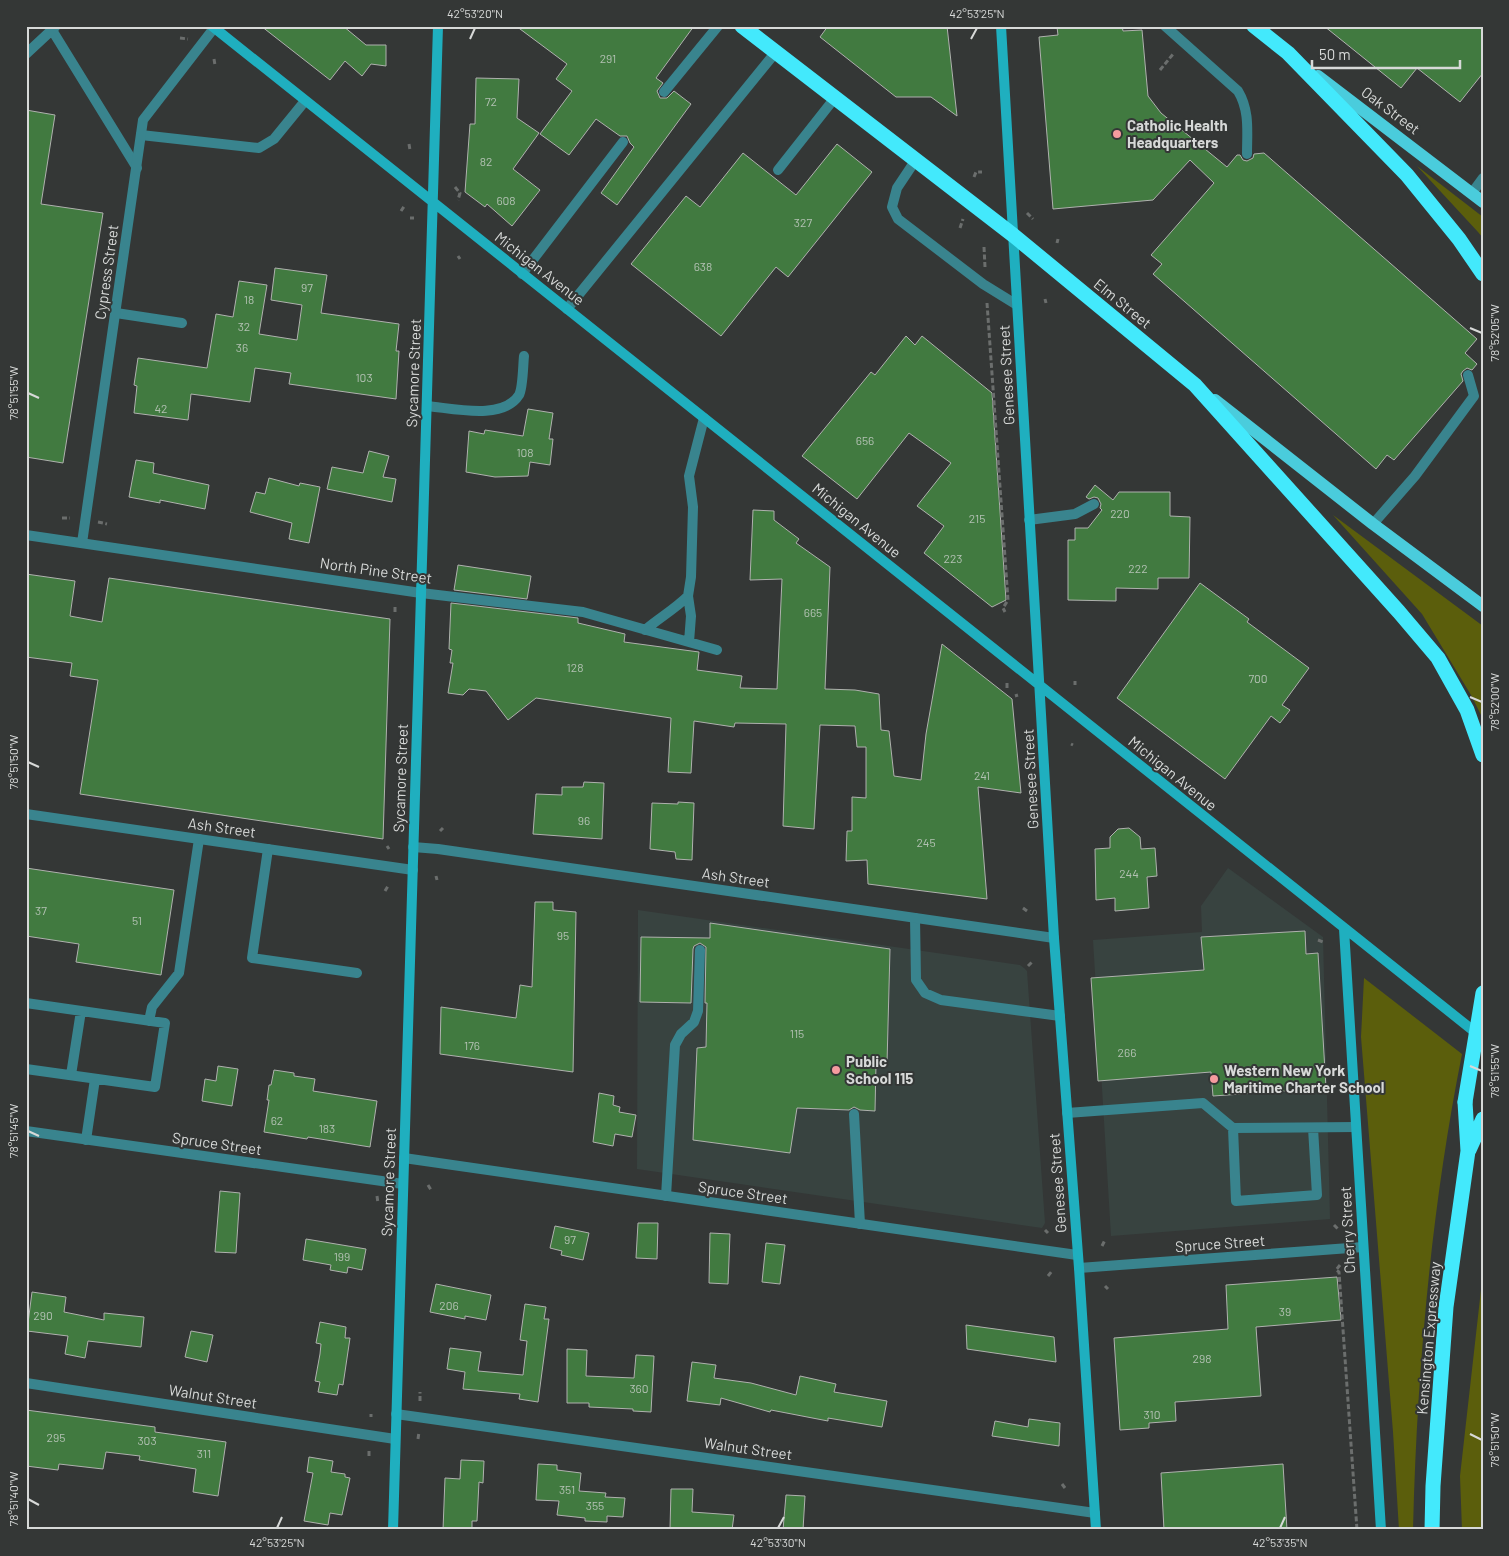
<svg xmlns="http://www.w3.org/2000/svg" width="1509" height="1556" viewBox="0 0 1509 1556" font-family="Barlow,sans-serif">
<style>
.built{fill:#384340}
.green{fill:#5b5e0c}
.building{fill:#417a40;stroke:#afb1ae}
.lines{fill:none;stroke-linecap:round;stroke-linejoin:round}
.path{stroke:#6b6e6d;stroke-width:3;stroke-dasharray:5 2.5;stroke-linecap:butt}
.lane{stroke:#39848e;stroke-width:10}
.street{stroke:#39848e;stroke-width:10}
.secondary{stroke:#1fafbf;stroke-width:10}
.primary{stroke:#4accdc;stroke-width:12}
.highway{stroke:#43e9fc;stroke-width:15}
.highway-bridge{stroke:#43e9fc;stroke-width:15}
.ticks{fill:none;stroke:#d7d9d8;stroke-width:2}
.poi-dot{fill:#f59b9e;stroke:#343736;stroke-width:2}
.labels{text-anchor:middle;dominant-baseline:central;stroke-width:4;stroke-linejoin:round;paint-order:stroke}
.number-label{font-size:12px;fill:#b2c1b2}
.street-label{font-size:15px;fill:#d7d9d8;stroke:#343736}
.poi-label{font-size:15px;font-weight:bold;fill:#d7d9d8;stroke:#343736;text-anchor:start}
.neatline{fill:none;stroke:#d7d9d8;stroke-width:2}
.ticks-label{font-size:12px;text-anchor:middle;fill:#d7d9d8}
</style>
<rect width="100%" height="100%" fill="#343736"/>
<!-- built -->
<path class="built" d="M 1228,868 L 1323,937 L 1330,1219 L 1111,1236 L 1093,940 L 1202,932 L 1201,906 Z
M 638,910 L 1020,965 L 1024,968 L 1027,971 L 1045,1223 L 1042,1228 L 637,1169 Z"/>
<!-- green -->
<path class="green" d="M 1417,166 L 1483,217 L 1483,238 L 1478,232 Z
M 1333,515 L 1483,626 L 1483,719 L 1471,695 L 1422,614 Z
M 1364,978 L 1462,1054 C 1431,1210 1417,1370 1413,1530 L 1399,1530 L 1393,1432 L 1361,1037 Z
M 1483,1272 L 1483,1530 L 1462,1530 L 1460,1476 Z"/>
<!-- building -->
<path class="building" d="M 261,26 L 343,26 L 366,45 L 386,45 L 386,66 L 371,64 L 362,76 L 345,61 L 330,80 Z
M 516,26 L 694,26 L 656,78 L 663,83 L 657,91 L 660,98 L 667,98 L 674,91 L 691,104 L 617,205 L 601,193 L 634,147 L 630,143 L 627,136 L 620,136 L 596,119 L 569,155 L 540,134 L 572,91 L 556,79 L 567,64 Z
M 828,26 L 947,26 L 957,116 L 931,97 L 896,97 L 820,37 Z
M 1070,26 L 1122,26 L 1123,31 L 1142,30 L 1148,96 L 1161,113 L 1227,167 L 1237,155 L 1240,155 L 1243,160 L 1247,161 L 1253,158 L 1254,154 L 1264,153 L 1477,339 L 1465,353 L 1477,364 L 1472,370 L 1467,368 L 1463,371 L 1461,374 L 1463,381 L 1394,460 L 1387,455 L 1376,469 L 1153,274 L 1162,264 L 1151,255 L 1214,183 L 1190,160 L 1153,200 L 1053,209 L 1039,37 L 1058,35 L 1057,27 Z
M 1324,26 L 1483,26 L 1483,73 L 1460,102 L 1417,68 L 1401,88 Z
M 476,78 L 519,79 L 517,118 L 539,133 L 513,169 L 540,190 L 512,226 L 487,204 L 485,207 L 465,192 L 470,124 L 475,124 Z
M 26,110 L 55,115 L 41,204 L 103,213 L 63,463 L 26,457 Z
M 837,144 L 872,172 L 788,277 L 776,267 L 721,336 L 631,264 L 686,196 L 700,207 L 743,153 L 796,195 Z
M 275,268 L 327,275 L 321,313 L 399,324 L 396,351 L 399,351 L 396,399 L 289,384 L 291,373 L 255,368 L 250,402 L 191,394 L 188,420 L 134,413 L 137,386 L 134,385 L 138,358 L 207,368 L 216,314 L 233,317 L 239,281 L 267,285 L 259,334 L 297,340 L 302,305 L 271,300 Z
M 906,336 L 915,345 L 922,336 L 992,393 L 1006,600 L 992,607 L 924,553 L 944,526 L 917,506 L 951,463 L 909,433 L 857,499 L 802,456 L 871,372 L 875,375 Z
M 528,409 L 553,413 L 549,439 L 553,439 L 550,465 L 530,462 L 528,476 L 495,477 L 466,472 L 469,431 L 484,434 L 485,430 L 523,436 Z
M 369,451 L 389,456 L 383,477 L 396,479 L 392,502 L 327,489 L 332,467 L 363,473 Z
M 136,460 L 154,463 L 153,473 L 209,485 L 205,509 L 160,500 L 160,503 L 129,497 Z
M 269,478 L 299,486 L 300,483 L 320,487 L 309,543 L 289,539 L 292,523 L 250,512 L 256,492 L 265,494 Z
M 1095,485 L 1113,500 L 1119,492 L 1170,492 L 1170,516 L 1190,517 L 1189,578 L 1158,578 L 1158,589 L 1116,588 L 1116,601 L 1068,600 L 1068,540 L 1075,540 L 1075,528 L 1088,528 L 1102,510 L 1100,508 L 1101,504 L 1098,498 L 1094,497 L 1089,499 L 1086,497 Z
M 753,510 L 774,511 L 774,520 L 799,539 L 796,543 L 830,567 L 825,689 L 855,690 L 879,694 L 881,730 L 889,731 L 894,776 L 921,780 L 926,734 L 942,644 L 1012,699 L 1021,793 L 978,787 L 987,899 L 868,884 L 867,860 L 846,861 L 847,831 L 852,831 L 852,797 L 866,798 L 866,747 L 857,747 L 855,726 L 820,725 L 814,829 L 783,826 L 786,724 L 735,723 L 734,727 L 694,721 L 691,773 L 668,772 L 671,718 L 536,698 L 508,720 L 486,691 L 469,689 L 463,695 L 448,693 L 453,663 L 450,663 L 452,650 L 449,649 L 451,603 L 578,618 L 578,623 L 625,634 L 624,642 L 699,652 L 697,670 L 742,676 L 740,688 L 777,689 L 782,579 L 750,580 Z
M 458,565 L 531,576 L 527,599 L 454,590 Z
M 26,574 L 75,581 L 70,616 L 102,622 L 109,578 L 390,619 L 383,839 L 80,794 L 98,680 L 70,676 L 72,663 L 26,657 Z
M 1200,583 L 1249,619 L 1247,622 L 1309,668 L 1282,705 L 1290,710 L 1280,723 L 1271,716 L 1225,779 L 1117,698 Z
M 584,782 L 604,783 L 602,839 L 533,834 L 536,794 L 562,795 L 562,787 L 583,787 Z
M 678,802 L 694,803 L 692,860 L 676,859 L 675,852 L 650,849 L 652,803 L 678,804 Z
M 1129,828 L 1140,837 L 1141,849 L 1155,848 L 1157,876 L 1147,877 L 1149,908 L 1115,911 L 1115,898 L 1096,900 L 1095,849 L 1110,848 L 1110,837 L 1118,829 Z
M 26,868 L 174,890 L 161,975 L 76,962 L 79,944 L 26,936 Z
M 535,902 L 553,902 L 553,910 L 576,912 L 573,1072 L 440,1054 L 441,1007 L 516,1018 L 520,985 L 532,987 Z
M 710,923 L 890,949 L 887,1064 L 876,1064 L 875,1111 L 860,1110 L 854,1107 L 849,1110 L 797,1108 L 790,1153 L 693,1140 L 697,1048 L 706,1047 L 707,1003 L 705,1003 L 706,947 L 700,943 L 694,946 L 693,949 L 691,1003 L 640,1002 L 641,937 L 710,938 Z
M 1305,931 L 1306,954 L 1318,953 L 1326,1088 L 1213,1096 L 1211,1072 L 1098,1081 L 1091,978 L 1204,970 L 1201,937 Z
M 218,1066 L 238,1069 L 232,1106 L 202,1101 L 205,1079 L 216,1081 Z
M 274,1070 L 294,1073 L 294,1076 L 315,1079 L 313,1091 L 377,1101 L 370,1147 L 308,1137 L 307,1139 L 264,1132 L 269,1100 L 267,1100 L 269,1085 L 271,1085 Z
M 599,1093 L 614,1096 L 613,1105 L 620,1107 L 619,1112 L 636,1115 L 632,1137 L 615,1134 L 613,1146 L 593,1142 Z
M 220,1191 L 240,1193 L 236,1253 L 215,1252 Z
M 638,1223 L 658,1223 L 657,1259 L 636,1258 Z
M 555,1226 L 589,1233 L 583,1260 L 561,1255 L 562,1251 L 550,1248 Z
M 710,1233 L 730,1234 L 728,1284 L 709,1283 Z
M 306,1239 L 366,1249 L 362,1270 L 348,1267 L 347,1273 L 330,1270 L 331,1265 L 303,1260 Z
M 766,1243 L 785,1245 L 780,1284 L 762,1282 Z
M 1337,1277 L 1341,1320 L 1256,1327 L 1261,1396 L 1175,1402 L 1176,1421 L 1149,1423 L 1149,1428 L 1120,1430 L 1114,1338 L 1228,1329 L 1226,1285 Z
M 436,1284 L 491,1295 L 486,1320 L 465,1316 L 465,1319 L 430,1312 Z
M 32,1292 L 66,1297 L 64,1312 L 104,1320 L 104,1313 L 144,1317 L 141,1347 L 88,1341 L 85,1358 L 65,1354 L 68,1336 L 27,1331 Z
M 525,1304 L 546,1307 L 544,1319 L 549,1319 L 538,1402 L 519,1399 L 520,1394 L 463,1389 L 465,1372 L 447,1369 L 450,1348 L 481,1352 L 478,1371 L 523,1375 L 527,1341 L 520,1340 Z
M 320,1322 L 346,1327 L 345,1338 L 350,1338 L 343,1385 L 339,1384 L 337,1395 L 318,1392 L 320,1382 L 315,1381 L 320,1354 L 321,1344 L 316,1343 Z
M 966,1325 L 1054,1337 L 1056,1362 L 967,1349 Z
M 191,1331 L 213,1335 L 207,1362 L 185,1357 Z
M 567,1349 L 587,1350 L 586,1376 L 634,1378 L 636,1355 L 654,1356 L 651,1412 L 633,1411 L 633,1409 L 589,1407 L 589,1403 L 567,1403 Z
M 692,1362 L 716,1365 L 714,1378 L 751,1383 L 796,1395 L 800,1376 L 836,1384 L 834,1392 L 887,1401 L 882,1427 L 828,1418 L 828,1421 L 771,1410 L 770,1412 L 721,1398 L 720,1405 L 687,1401 Z
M 26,1410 L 155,1427 L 155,1432 L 226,1442 L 218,1496 L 193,1492 L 196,1469 L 139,1460 L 140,1456 L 106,1452 L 103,1469 L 59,1464 L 58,1470 L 26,1466 Z
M 1029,1419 L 1060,1423 L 1059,1446 L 992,1436 L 995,1421 L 1028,1427 Z
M 309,1457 L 333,1461 L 331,1472 L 345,1474 L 345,1477 L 350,1478 L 342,1515 L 330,1513 L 328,1525 L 304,1521 L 313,1473 L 307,1472 Z
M 461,1460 L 484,1461 L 483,1483 L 479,1482 L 477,1521 L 472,1521 L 472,1530 L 443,1530 L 445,1478 L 460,1479 Z
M 538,1464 L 557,1465 L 557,1470 L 581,1473 L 579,1491 L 606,1493 L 605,1497 L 625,1498 L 623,1517 L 607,1516 L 607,1522 L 585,1521 L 585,1518 L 557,1515 L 559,1501 L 536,1500 Z
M 1283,1464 L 1287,1530 L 1164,1530 L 1161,1473 Z
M 671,1489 L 693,1489 L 692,1512 L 734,1515 L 732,1530 L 670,1530 Z
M 786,1495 L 805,1496 L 803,1530 L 783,1530 Z"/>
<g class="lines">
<!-- path -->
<path class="path" d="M 180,38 L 188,39
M 214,59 L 215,65
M 1160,70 L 1174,53
M 409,144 L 410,150
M 974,177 L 976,172 L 982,172
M 455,187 L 460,193 L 458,200
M 401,211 L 405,205
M 1027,213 L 1033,219
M 410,218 L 414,218
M 960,228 L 963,219
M 1057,243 L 1058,239
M 984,247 L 985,267
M 458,256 L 460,259
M 1045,299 L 1046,303
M 987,303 L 1008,600 L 1003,608 L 1005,612
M 62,518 L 70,518
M 98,522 L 107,524
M 395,574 L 396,566
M 395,612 L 395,607
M 1007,683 L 1007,689
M 1075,685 L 1075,681
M 1015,696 L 1018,695
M 1071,744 L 1073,745
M 440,831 L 443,828
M 387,846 L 389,849
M 436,876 L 437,880
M 385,891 L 388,886
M 1023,908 L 1027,911
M 1318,940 L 1323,942
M 1028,966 L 1032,962
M 428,1185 L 431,1190
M 377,1196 L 378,1203
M 1334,1225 L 1339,1230
M 1045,1230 L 1048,1233
M 1102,1246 L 1105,1240
M 1340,1265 L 1336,1270 L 1339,1272 L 1357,1530
M 1048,1276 L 1052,1271
M 1105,1286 L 1108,1289
M 420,1401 L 420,1392
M 371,1417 L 371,1414
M 418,1439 L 419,1432
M 369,1456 L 369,1449
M 1062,1484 L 1065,1488"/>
<!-- lane -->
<path class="lane" d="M 1165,26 L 1238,91 C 1250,111 1247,132 1247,154
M 52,30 L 137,168
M 26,54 L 55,27
M 664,92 L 718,26
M 141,135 L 259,148 L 274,139 L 305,101
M 915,161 L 897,188 L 892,207 L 898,219 L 983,284 L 1017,305
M 778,170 L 834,99
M 1472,193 L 1483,178
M 522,274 L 623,142
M 567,309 L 775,53
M 116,313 L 182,323
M 427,406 C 452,408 503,421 519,395 C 523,388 523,365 524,356
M 1029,520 L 1075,514 L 1094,504
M 1373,524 L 1415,476 L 1474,396 L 1468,375
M 421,593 L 583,612 L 717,650
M 645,630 C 659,618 675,609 688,596
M 689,642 L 691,616 L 688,596 L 691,577 L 693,507 L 689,476 L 704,418
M 268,849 L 252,958 L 357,973
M 915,918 L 916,980 L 925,993 L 941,1000 L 1060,1016
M 26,1003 L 165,1023 L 155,1087 L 26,1069
M 149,1021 L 152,1007 L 179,973 L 199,839
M 71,1075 L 81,1011
M 1067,1113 L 1203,1103 L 1233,1128 L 1356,1127
M 854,1114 L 860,1224
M 1233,1128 L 1236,1201 L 1317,1195 L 1313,1128
M 86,1140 L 95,1079
M 666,1196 L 675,1045 L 681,1034 L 694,1022 L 698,1011 L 700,950"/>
<!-- street -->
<path class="street" d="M 26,535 L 421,593
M 82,543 L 143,120 L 214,28
M 26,814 L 413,870
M 413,847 L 438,849 L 1054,938
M 26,1131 L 403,1184
M 404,1158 L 1077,1255
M 1079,1268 L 1363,1247
M 26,1383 L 395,1439
M 396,1414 L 1095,1513"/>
<!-- secondary -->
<path class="secondary" d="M 212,26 L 1480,1036
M 1001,26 L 1054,938 L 1079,1268 L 1096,1530
M 1344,929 L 1381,1530
M 393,1530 L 438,26"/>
<!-- primary -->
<path class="primary" d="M 1318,76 L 1483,202
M 1215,400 L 1373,524 L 1483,606"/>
<!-- highway -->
<path class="highway" d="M 742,26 L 1013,235 L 1195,385 L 1399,612 L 1438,658 L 1467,710 L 1483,755
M 1254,26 L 1288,53 L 1407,175 L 1459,239 L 1483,274
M 1469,1150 L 1483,1119
M 1432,1530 L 1433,1486 L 1446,1307 L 1468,1151 L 1465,1102"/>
<!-- highway-bridge -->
<path class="highway-bridge" d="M 1465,1102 L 1483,993"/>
</g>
<!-- ticks -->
<path class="ticks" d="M 470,39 L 475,28M 971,39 L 977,28M 1470,328 L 1482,333M 28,393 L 39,398M 1470,697 L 1482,702M 28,762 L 39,767M 1470,1066 L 1482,1071M 28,1131 L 39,1136M 1470,1434 L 1482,1440M 28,1499 L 39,1505M 277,1528 L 282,1517M 778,1528 L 784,1517M 1280,1528 L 1285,1517"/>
<!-- markers -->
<g class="poi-dot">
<circle cx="1117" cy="134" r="5"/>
<circle cx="836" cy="1070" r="5"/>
<circle cx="1214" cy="1079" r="5"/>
</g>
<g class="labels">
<!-- number labels -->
<g class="number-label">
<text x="608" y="58">291</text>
<text x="491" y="101">72</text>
<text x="486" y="161">82</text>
<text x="506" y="200">608</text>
<text x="803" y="222">327</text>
<text x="703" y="266">638</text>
<text x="307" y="287">97</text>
<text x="249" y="299">18</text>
<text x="244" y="326">32</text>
<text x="242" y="347">36</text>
<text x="364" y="377">103</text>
<text x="161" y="408">42</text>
<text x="865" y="440">656</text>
<text x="525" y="452">108</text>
<text x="1120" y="513">220</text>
<text x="977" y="518">215</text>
<text x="953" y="558">223</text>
<text x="1138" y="568">222</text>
<text x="813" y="612">665</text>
<text x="575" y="667">128</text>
<text x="1258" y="678">700</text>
<text x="982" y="775">241</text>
<text x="584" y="820">96</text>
<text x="926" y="842">245</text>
<text x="1129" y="873">244</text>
<text x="41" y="910">37</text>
<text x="137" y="920">51</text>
<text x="563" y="935">95</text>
<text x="797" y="1033">115</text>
<text x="472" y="1045">176</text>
<text x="1127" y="1052">266</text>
<text x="277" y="1120">62</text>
<text x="327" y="1128">183</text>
<text x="570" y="1239">97</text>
<text x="342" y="1256">199</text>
<text x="449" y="1305">206</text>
<text x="1285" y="1311">39</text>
<text x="43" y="1315">290</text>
<text x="1202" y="1358">298</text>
<text x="639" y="1388">360</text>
<text x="1152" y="1414">310</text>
<text x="56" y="1437">295</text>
<text x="147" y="1440">303</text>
<text x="204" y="1453">311</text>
<text x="567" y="1489">351</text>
<text x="595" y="1505">355</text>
</g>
<!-- street labels -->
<g class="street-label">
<text transform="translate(1391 110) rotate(37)">Oak Street</text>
<text transform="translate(540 268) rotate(38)">Michigan Avenue</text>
<text transform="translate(106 272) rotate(-82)">Cypress Street</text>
<text transform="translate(1123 303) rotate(39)">Elm Street</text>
<text transform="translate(413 373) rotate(-88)">Sycamore Street</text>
<text transform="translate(1006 375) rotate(-93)">Genesee Street</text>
<text transform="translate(857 520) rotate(39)">Michigan Avenue</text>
<text transform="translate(376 570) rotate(8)">North Pine Street</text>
<text transform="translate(1173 773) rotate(39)">Michigan Avenue</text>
<text transform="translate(400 778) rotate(-88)">Sycamore Street</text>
<text transform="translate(1030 779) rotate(-93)">Genesee Street</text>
<text transform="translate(222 827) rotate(8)">Ash Street</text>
<text transform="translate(736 877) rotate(8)">Ash Street</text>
<text transform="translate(217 1143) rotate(8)">Spruce Street</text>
<text transform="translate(388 1182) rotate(-88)">Sycamore Street</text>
<text transform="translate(1057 1183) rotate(-94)">Genesee Street</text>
<text transform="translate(743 1192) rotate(8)">Spruce Street</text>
<text transform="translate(1347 1230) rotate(-93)">Cherry Street</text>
<text transform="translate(1220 1243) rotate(-4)">Spruce Street</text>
<text transform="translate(1428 1338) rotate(-85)">Kensington Expressway</text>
<text transform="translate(213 1396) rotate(9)">Walnut Street</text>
<text transform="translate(748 1448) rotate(8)">Walnut Street</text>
</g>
<!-- poi labels -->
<g class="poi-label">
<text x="1127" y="125">Catholic Health<tspan x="1127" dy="17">Headquarters</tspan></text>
<text x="846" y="1061">Public<tspan x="846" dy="17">School 115</tspan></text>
<text x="1224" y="1070">Western New York<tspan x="1224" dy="17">Maritime Charter School</tspan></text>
</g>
</g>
<!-- border -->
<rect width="1509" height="1556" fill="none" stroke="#343736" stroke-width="55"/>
<!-- scale -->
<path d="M1312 60v8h148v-8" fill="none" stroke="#d7d9d8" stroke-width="2.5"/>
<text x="1319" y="60" font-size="15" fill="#d7d9d8" stroke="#343736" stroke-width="4" paint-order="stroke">50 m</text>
<rect x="28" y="28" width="1454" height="1500" class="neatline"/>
<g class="ticks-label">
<text x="475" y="18">42°53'20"N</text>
<text x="977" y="18">42°53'25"N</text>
<text transform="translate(1495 333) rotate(-90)" y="4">78°52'05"W</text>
<text transform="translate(14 393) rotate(-90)" y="4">78°51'55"W</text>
<text transform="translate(1495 702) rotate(-90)" y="4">78°52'00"W</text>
<text transform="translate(14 762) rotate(-90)" y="4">78°51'50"W</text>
<text transform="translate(1495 1071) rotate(-90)" y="4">78°51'55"W</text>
<text transform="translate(14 1131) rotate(-90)" y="4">78°51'45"W</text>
<text transform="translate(1495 1440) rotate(-90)" y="4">78°51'50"W</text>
<text transform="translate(14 1499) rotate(-90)" y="4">78°51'40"W</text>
<text x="277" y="1547">42°53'25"N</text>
<text x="778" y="1547">42°53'30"N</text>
<text x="1280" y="1547">42°53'35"N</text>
</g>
</svg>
